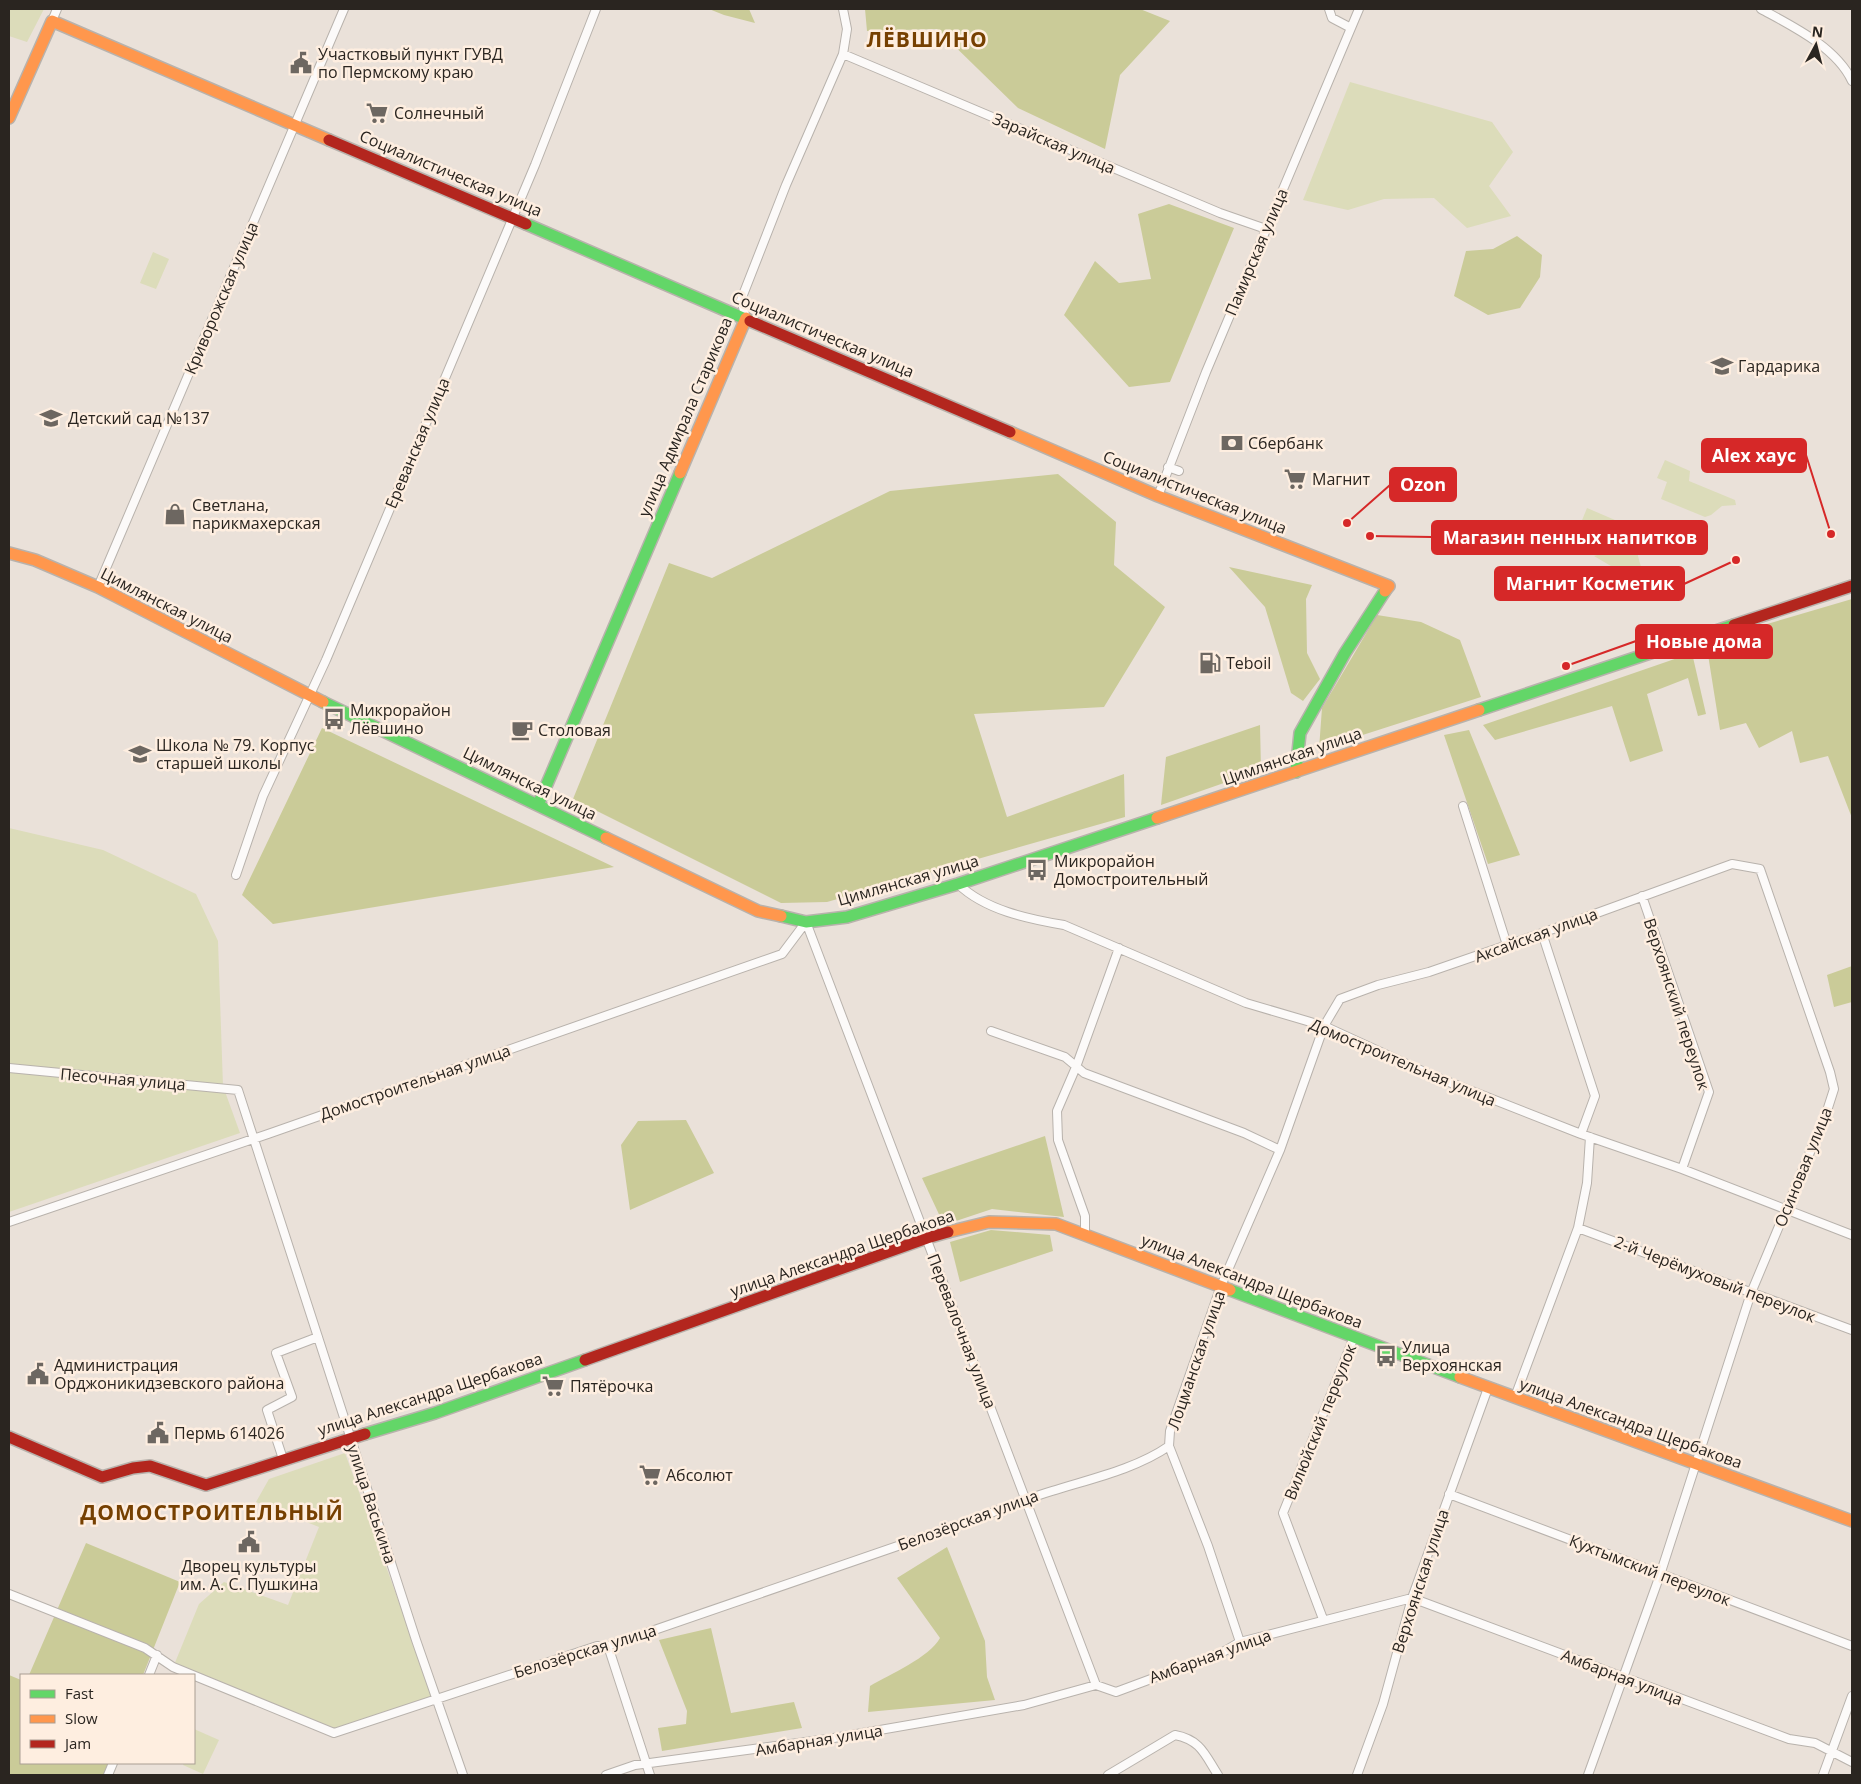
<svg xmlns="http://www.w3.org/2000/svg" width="1861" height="1784" viewBox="0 0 1861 1784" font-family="'Open Sans',sans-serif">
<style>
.green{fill:#dcdcba}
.forest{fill:#cacb98}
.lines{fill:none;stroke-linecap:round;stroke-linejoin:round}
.street-casing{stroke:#b8b2ac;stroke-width:10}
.fast-casing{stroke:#b8b2ac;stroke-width:14}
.slow-casing{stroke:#b8b2ac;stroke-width:14}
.jam-casing{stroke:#b8b2ac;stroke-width:14}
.street{stroke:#fcfaf9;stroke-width:8}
.fast{stroke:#63d668;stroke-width:11}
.slow{stroke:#ff974d;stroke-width:11}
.jam{stroke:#b3261e;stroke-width:11}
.labels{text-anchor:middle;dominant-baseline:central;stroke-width:5;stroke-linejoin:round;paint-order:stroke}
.poi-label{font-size:16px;fill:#2a2520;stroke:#feeee0;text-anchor:start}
.street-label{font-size:16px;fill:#2a2520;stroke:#feeee0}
.district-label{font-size:21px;font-weight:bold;letter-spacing:1px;fill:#764001;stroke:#feeee0}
.leader{fill:none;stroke:#d62828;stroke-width:2}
.callout-dot{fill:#d62828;stroke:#feeee0;stroke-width:2}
.callout{fill:#d62828;stroke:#d62828;stroke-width:2}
.callout-label{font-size:18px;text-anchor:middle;font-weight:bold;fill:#fff}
</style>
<rect width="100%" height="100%" fill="#eae1d9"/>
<!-- green -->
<path class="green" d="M 9,9 L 44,9 L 27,42 L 9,36 Z
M 1350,82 L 1492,122 L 1513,152 L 1489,186 L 1511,216 L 1467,228 L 1434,198 L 1384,199 L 1348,210 L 1303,200 Z
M 153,252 L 169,259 L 156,289 L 140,283 Z
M 1665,460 L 1690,471 L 1689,481 L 1735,500 L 1736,505 L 1722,506 L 1711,515 L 1705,517 L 1661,499 L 1667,482 L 1657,478 Z
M 1587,508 L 1629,526 L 1634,541 L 1590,554 L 1576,547 L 1574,540 Z
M 1635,545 L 1641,567 L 1621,572 L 1594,556 Z
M 9,828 L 103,850 L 196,894 L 218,941 L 223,1086 L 240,1133 L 9,1212 Z
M 345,1453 L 434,1699 L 338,1731 L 174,1665 L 199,1604 L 224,1582 L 288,1605 L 319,1527 L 256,1502 L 269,1479 Z
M 194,1729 L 219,1740 L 203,1774 L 183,1765 L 184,1763 L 194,1763 Z"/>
<!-- forest -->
<path class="forest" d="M 709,9 L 749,9 L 755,23 L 724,15 Z
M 865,9 L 1140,9 L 1170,21 L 1120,75 L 1105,149 L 1018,108 L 937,29 L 867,31 Z
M 1169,204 L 1234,228 L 1170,382 L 1129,387 L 1064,315 L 1095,261 L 1119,283 L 1151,279 L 1138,214 Z
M 1517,236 L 1542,255 L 1540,277 L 1520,308 L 1488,315 L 1454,296 L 1466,251 L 1493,249 Z
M 1058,474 L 1116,522 L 1114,565 L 1165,607 L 1104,707 L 974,714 L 1007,817 L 1124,774 L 1125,817 L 827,902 L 781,903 L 573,799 L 669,563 L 712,578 L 890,491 Z
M 1229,567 L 1312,585 L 1306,599 L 1307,653 L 1320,679 L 1303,701 L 1291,693 L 1265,607 Z
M 1852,599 L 1852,818 L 1828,756 L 1800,763 L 1792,731 L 1759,748 L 1746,723 L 1720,730 L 1706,642 Z
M 1377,615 L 1421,622 L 1460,640 L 1481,697 L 1319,749 L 1322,708 Z
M 1692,653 L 1706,714 L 1698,716 L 1688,678 L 1647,694 L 1663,751 L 1630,762 L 1612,706 L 1495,740 L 1483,725 Z
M 1260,725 L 1261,770 L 1161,805 L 1166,757 Z
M 322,728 L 614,867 L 273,924 L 242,895 Z
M 1469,730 L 1520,855 L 1488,864 L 1444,735 Z
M 1852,966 L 1852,1002 L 1834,1007 L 1827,975 Z
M 686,1120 L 714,1173 L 630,1210 L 621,1145 L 638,1121 Z
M 1045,1136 L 1064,1217 L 992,1209 L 944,1225 L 922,1178 Z
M 991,1230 L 1050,1235 L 1053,1251 L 960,1282 L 950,1242 Z
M 86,1543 L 180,1582 L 143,1675 L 29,1675 Z
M 947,1547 L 985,1641 L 987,1677 L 995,1700 L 868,1712 L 870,1686 C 889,1675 930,1657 940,1638 L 897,1578 Z
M 711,1628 L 731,1713 L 794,1702 L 802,1728 L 662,1751 L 658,1728 L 686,1724 L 687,1711 L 659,1640 Z
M 9,1675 L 21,1680 L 21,1763 L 108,1763 L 104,1775 L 9,1775 Z"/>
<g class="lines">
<!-- street casing -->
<g class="street-casing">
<path id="street" d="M 1329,9 L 1332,18 L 1351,28
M 1761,9 C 1792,26 1836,47 1852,81
M 52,21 L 57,9
M 843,54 L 1220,213 L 1266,229
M 746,318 L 741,300 L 786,185 L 843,54 L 847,29 L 843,9
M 1168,467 L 1179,471
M 1158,496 L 1206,372 L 1359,9
M 98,587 L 344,9
M 1463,806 L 1507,945
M 236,875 L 263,796 L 326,660 L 535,165 L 596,9
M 958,884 C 985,910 1028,919 1064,925 L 1246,1003 L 1324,1026 L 1431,1075 L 1581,1134 L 1682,1169 L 1852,1235
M 1642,896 L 1709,1092 L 1682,1169
M 806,922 L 1096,1685
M 1542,933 L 1595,1096 L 1581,1134
M 991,1031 L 1065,1057 L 1084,1073 L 1244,1133 L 1280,1150
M 9,1068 L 238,1090 L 416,1640 L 463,1775
M 9,1222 L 268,1134 L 782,954 L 806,922
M 1578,1228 L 1852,1330
M 1085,1235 L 1085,1216 L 1058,1140 L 1057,1111 L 1076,1067 L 1119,948
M 1515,1397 L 1578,1228 L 1587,1183 L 1590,1137
M 283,1459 L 267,1410 L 292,1397 L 276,1353 L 318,1337
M 1449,1494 L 1852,1646
M 9,1594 L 145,1648 L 173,1667 L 334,1733 L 597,1646 L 608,1646 L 973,1520 C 999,1510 1025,1499 1052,1491 C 1090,1479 1136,1469 1169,1446
M 1323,1619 L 1283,1513 L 1354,1337
M 1240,1642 L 1208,1546 L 1169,1446 L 1170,1431 L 1221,1286 L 1280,1150 L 1324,1026 L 1340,999 L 1378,985 L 1429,972 L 1542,933 L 1732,864 L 1760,869 L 1830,1072 L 1834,1089 L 1826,1114 L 1751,1293 L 1660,1575 L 1588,1775
M 608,1646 L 650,1775
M 149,1675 L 157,1655
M 108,1775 L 113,1763
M 606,1775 L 635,1765 L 828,1739 L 1024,1705 L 1096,1685 L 1116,1692 L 1221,1653 L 1240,1642 L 1412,1598 L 1789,1739 L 1815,1743 L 1852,1762
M 1108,1775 L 1175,1735 C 1201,1740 1205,1755 1218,1775
M 1357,1775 L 1383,1704 L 1412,1598 L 1488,1388
M 1823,1775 L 1852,1696"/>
</g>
<!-- fast casing -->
<g class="fast-casing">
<path id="fast" d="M 526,224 L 750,321
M 323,702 L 606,838
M 1479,710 L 1734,625
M 1296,772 L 1300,733 L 1345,653 L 1385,591
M 538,805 L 680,473
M 781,916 L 806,922 L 847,917 L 958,884 L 1157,818
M 1230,1290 L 1460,1377
M 365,1434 L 435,1413 L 585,1360"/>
</g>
<!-- slow casing -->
<g class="slow-casing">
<path id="slow" d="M 9,118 L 52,21 L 329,140
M 1010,432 L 1158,496 L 1389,586 L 1385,591
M 680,473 L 746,318
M 9,553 L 35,560 L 98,587 L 323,702
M 1157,818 L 1479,710
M 606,838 L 758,911 L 781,916
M 948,1232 L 989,1222 L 1056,1224 L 1230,1290
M 1460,1377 L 1852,1521"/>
</g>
<!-- jam casing -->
<g class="jam-casing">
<path id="jam" d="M 329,140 L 526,224
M 750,321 L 1010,432
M 1734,625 L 1852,586
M 585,1360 L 927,1238 L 948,1232
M 9,1437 L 102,1477 L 133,1468 L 150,1466 L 206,1485 L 365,1434"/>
</g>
<!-- street -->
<use href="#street" class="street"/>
<!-- fast -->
<use href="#fast" class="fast"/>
<!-- slow -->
<use href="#slow" class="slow"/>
<!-- jam -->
<use href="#jam" class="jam"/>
</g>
<!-- icons -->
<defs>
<g id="civic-bare" transform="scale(1.725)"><path d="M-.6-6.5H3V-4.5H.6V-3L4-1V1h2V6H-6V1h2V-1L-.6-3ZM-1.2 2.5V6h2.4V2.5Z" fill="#6d6761" stroke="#feeee0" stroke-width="2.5" paint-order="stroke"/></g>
<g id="supermarket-bare" transform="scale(1.725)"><path d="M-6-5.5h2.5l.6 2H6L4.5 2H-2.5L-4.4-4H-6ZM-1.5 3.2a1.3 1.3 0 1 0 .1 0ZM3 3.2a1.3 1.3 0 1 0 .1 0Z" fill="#6d6761" stroke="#feeee0" stroke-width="2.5" paint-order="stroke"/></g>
<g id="school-bare" transform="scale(1.725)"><path d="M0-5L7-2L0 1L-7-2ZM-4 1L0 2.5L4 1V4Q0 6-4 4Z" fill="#6d6761" stroke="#feeee0" stroke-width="2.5" paint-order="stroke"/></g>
<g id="bank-bare" transform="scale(1.725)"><path d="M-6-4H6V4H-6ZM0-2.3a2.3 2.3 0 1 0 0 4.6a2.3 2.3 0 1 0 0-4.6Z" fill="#6d6761" stroke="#feeee0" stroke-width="2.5" paint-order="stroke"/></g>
<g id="shop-bare" transform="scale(1.725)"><path d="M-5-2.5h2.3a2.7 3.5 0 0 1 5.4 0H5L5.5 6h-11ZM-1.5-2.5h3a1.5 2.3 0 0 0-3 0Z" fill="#6d6761" stroke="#feeee0" stroke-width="2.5" paint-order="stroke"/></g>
<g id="fuel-bare" transform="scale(1.725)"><path d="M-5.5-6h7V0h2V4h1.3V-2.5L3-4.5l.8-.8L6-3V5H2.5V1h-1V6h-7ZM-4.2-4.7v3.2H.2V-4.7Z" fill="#6d6761" stroke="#feeee0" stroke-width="2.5" paint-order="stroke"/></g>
<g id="bus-bare" transform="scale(1.725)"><path d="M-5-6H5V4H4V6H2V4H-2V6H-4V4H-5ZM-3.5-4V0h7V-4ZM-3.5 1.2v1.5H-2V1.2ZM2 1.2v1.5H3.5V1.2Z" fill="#6d6761" stroke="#feeee0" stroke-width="2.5" paint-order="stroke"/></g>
<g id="cafe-bare" transform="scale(1.725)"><path d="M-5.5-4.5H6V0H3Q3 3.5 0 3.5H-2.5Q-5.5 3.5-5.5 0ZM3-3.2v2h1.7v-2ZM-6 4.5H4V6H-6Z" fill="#6d6761" stroke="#feeee0" stroke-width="2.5" paint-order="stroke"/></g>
</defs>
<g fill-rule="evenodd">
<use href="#civic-bare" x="301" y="63"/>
<use href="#supermarket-bare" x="377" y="113"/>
<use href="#school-bare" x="1722" y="366"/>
<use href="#school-bare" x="51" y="418"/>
<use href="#bank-bare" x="1232" y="443"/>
<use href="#supermarket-bare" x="1295" y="479"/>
<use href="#shop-bare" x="175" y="514"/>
<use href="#fuel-bare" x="1210" y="663"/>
<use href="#bus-bare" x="334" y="719"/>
<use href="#cafe-bare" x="522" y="730"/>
<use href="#school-bare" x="140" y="754"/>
<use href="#bus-bare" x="1037" y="870"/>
<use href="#bus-bare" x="1386" y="1356"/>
<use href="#civic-bare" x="38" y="1374"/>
<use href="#supermarket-bare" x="553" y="1386"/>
<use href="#civic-bare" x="158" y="1433"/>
<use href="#supermarket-bare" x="650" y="1475"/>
<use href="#civic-bare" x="249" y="1542"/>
</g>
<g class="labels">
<!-- poi labels -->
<g class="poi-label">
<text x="318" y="54">Участковый пункт ГУВД<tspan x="318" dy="18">по Пермскому краю</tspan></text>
<text x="394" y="113">Солнечный</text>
<text x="1738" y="366">Гардарика</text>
<text x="68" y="418">Детский сад №137</text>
<text x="1248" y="443">Сбербанк</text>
<text x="1312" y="479">Магнит</text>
<text x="192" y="505">Светлана,<tspan x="192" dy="18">парикмахерская</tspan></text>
<text x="1226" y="663">Teboil</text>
<text x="350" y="710">Микрорайон<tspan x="350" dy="18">Лёвшино</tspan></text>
<text x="538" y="730">Столовая</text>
<text x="156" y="745">Школа № 79. Корпус<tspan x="156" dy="18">старшей школы</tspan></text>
<text x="1054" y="861">Микрорайон<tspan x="1054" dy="18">Домостроительный</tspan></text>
<text x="1402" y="1347">Улица<tspan x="1402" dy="18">Верхоянская</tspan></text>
<text x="54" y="1365">Администрация<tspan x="54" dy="18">Орджоникидзевского района</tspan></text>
<text x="570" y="1386">Пятёрочка</text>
<text x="174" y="1433">Пермь 614026</text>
<text x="666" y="1475">Абсолют</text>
<text x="249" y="1566" text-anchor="middle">Дворец культуры<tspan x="249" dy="18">им. А. С. Пушкина</tspan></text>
</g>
<!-- street labels -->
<g class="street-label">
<text transform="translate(1054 143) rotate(23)">Зарайская улица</text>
<text transform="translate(451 173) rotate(23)">Социалистическая улица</text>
<text transform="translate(1256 252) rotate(-67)">Памирская улица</text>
<text transform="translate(221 298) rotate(-67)">Криворожская улица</text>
<text transform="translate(823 334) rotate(23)">Социалистическая улица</text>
<text transform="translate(685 417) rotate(-67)">улица Адмирала Старикова</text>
<text transform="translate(417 443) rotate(-67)">Ереванская улица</text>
<text transform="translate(1195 492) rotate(22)">Социалистическая улица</text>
<text transform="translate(167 605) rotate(27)">Цимлянская улица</text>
<text transform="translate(1292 756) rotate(-19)">Цимлянская улица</text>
<text transform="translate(530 783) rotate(26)">Цимлянская улица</text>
<text transform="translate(908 880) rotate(-16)">Цимлянская улица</text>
<text transform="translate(1536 935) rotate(-20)">Аксайская улица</text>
<text transform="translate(1677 1004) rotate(72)">Верхоянский переулок</text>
<text transform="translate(1403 1062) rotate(23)">Домостроительная улица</text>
<text transform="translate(123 1079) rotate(5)">Песочная улица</text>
<text transform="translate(415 1082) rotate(-19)">Домостроительная улица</text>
<text transform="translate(1803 1167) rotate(-68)">Осиновая улица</text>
<text transform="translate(842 1253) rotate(-19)">улица Александра Щербакова</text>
<text transform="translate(1715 1279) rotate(21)">2-й Черёмуховый переулок</text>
<text transform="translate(1252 1281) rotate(21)">улица Александра Щербакова</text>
<text transform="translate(962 1331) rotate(69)">Перевалочная улица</text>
<text transform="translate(1196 1360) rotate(-71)">Лоцманская улица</text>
<text transform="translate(430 1394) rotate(-18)">улица Александра Щербакова</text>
<text transform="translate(1320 1422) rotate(-68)">Вилюйский переулок</text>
<text transform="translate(1631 1423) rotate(20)">улица Александра Щербакова</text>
<text transform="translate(372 1504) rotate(72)">улица Васькина</text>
<text transform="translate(968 1520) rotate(-20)">Белозёрская улица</text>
<text transform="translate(1650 1570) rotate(21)">Кухтымский переулок</text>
<text transform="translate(1420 1581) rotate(-72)">Верхоянская улица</text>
<text transform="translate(585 1651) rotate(-17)">Белозёрская улица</text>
<text transform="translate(1210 1656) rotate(-20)">Амбарная улица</text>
<text transform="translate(1622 1677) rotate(21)">Амбарная улица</text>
<text transform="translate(819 1740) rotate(-9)">Амбарная улица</text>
</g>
<!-- district labels -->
<g class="district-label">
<text x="927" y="39">ЛЁВШИНО</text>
<text x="212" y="1512">ДОМОСТРОИТЕЛЬНЫЙ</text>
</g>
</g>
<!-- callouts -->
<path class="leader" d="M1831 534L1806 455M1347 523L1390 485M1370 536L1432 537M1736 560L1684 584M1566 666L1636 641"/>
<g class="callout-dot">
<circle cx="1831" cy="534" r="5"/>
<circle cx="1347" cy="523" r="5"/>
<circle cx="1370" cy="536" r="5"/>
<circle cx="1736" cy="560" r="5"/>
<circle cx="1566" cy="666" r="5"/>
</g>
<g class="callout">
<rect x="1702" y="439" width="104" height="33" rx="5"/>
<rect x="1390" y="468" width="66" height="33" rx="5"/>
<rect x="1432" y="521" width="275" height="33" rx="5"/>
<rect x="1495" y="567" width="189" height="33" rx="5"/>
<rect x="1636" y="625" width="136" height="33" rx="5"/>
</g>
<g class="callout-label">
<text x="1754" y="462">Alex хаус</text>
<text x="1423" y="491">Ozon</text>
<text x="1570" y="544">Магазин пенных напитков</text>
<text x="1590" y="590">Магнит Косметик</text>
<text x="1704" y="648">Новые дома</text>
</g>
<!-- border -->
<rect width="1861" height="1784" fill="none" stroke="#2a2520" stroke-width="20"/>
<!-- legend -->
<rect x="20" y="1674" width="175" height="90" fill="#feeee0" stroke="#a99e93"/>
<rect x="30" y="1690" width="25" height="8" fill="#63d668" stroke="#a99e93"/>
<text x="65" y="1699" font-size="15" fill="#2a2520">Fast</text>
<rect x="30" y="1715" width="25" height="8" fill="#ff974d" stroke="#a99e93"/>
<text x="65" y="1724" font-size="15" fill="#2a2520">Slow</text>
<rect x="30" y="1740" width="25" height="8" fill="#b3261e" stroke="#a99e93"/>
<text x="65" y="1749" font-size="15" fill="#2a2520">Jam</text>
<!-- north arrow -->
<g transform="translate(1816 45) rotate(7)" stroke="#feeee0" stroke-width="4" paint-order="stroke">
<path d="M0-4L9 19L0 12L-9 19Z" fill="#2a2520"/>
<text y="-8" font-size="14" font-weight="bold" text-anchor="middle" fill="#2a2520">N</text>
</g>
</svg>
